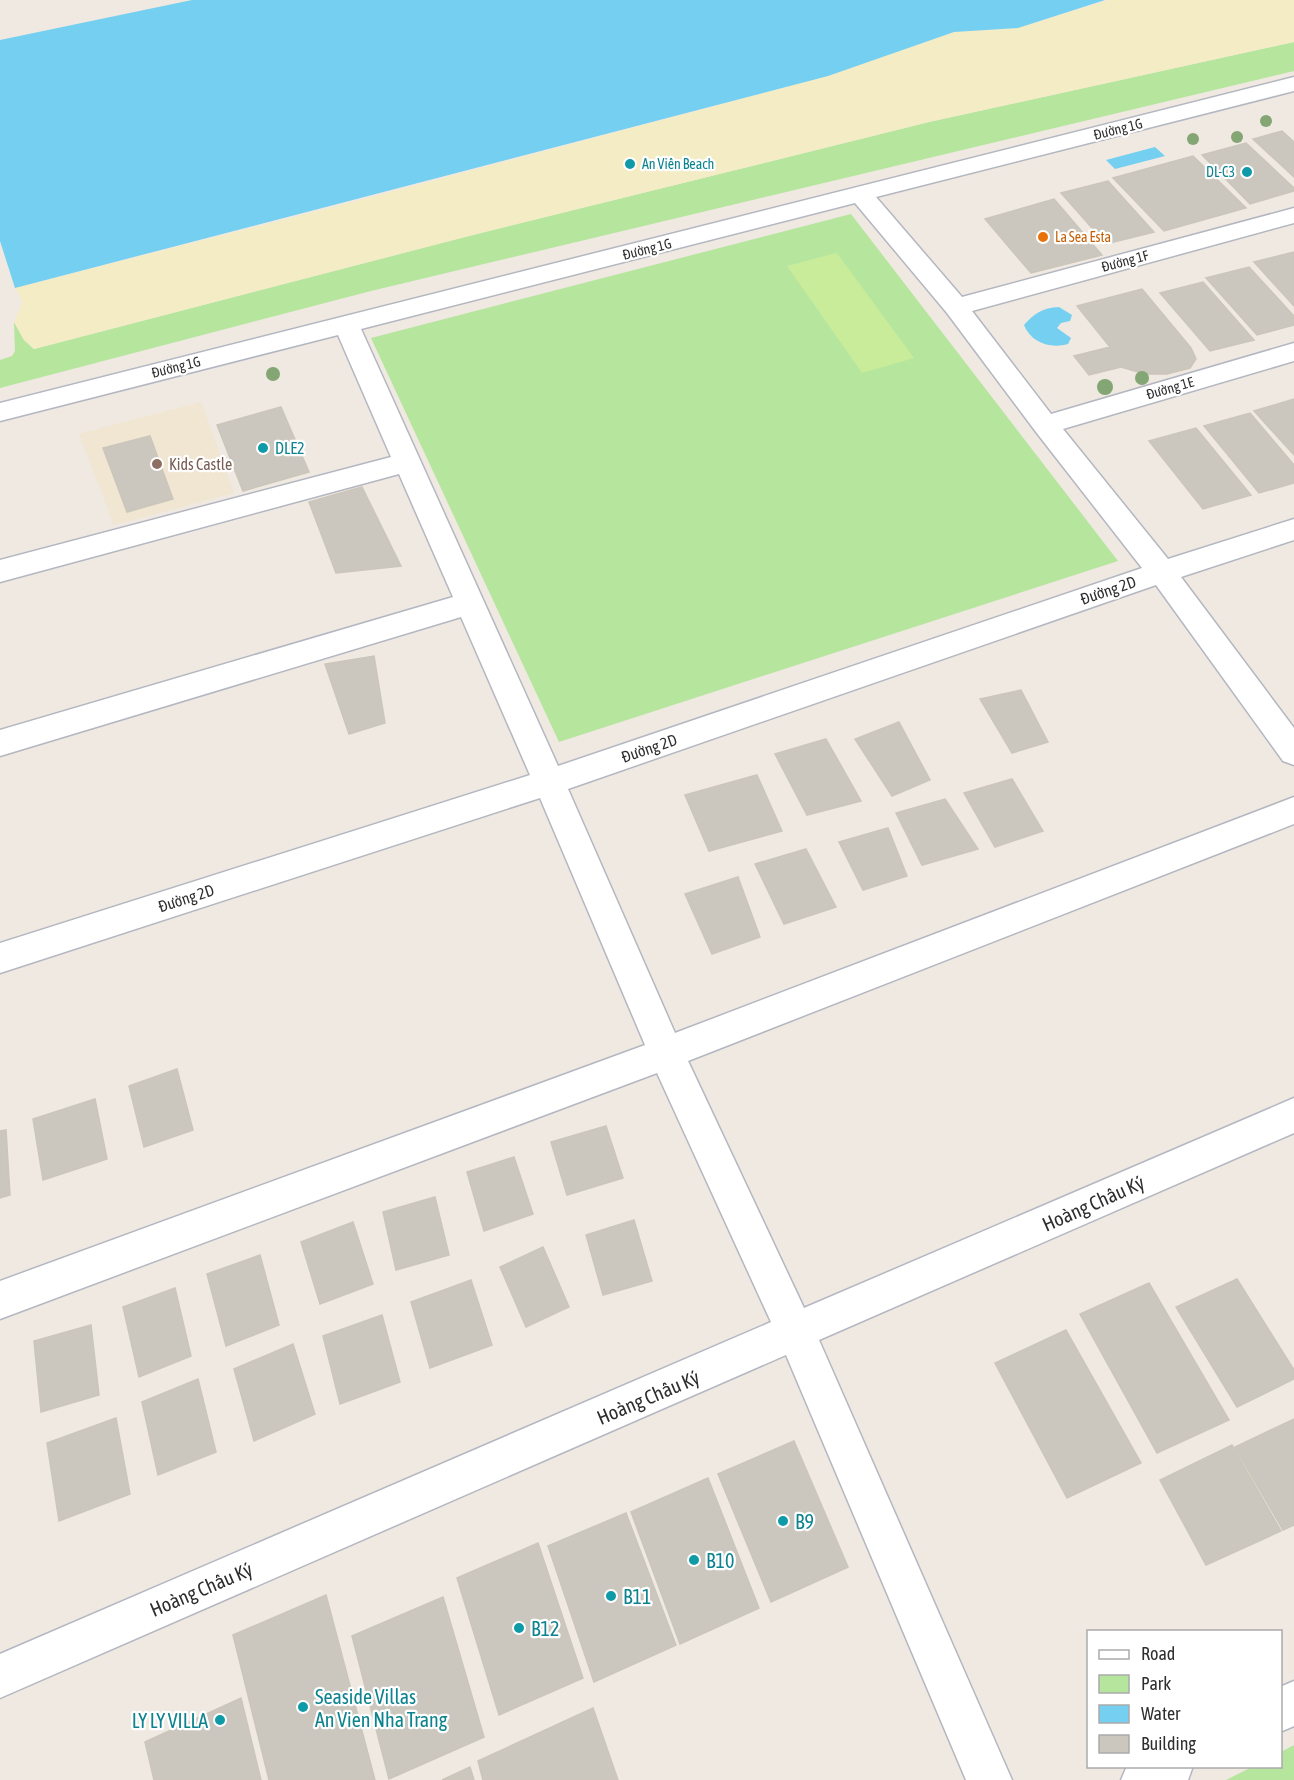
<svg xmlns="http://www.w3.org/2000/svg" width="1294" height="1780" viewBox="0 0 1294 1780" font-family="'Asap Condensed',sans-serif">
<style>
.education{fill:#f0e6d1}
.green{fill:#b6e59e}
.sand{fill:#f3ecc5}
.pitch{fill:#c9ec9a}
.water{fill:#75cff0}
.building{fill:#cbc7bf;stroke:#cbc5ba;stroke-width:1.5}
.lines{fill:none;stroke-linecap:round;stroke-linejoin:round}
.minor-casing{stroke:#b4b7c1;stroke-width:3}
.minor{fill:#fff;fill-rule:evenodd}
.tree{fill:#84a574}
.culture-dot{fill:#0f9aa8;stroke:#fff;stroke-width:2}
.food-dot{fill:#e8710a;stroke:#fff;stroke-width:2}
.education-dot{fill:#8d6e63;stroke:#fff;stroke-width:2}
.labels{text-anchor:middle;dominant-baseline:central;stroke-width:4.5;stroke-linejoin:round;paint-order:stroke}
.far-street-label{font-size:14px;fill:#2e2e2e;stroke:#fff}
.far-culture-label{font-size:14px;fill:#0d838f;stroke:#fff;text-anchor:start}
.far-food-label{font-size:14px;fill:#c56008;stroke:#fff;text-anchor:start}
.culture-label{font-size:16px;fill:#0d838f;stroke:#fff;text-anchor:start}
.education-label{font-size:16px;fill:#785e54;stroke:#fff;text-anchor:start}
.street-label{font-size:16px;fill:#2e2e2e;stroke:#fff}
.near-street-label{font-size:20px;fill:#2e2e2e;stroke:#fff}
.near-culture-label{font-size:20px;fill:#0d838f;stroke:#fff;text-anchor:start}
</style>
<rect width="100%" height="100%" fill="#efe9e1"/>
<!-- education -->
<path class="education" d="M 201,402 L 234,493 L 114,525 L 79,434 Z"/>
<!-- green -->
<path class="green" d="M 1294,42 L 1294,71 L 371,291 L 0,388 L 0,360 L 12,356 L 15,351 L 14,322 L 24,340 L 34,349 L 465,237 L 929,122 Z
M 851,214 L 1118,561 L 559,742 L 371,338 Z
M 1294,1745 L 1294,1780 L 1226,1780 L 1252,1767 L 1280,1766 L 1281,1752 Z"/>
<!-- sand -->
<path class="sand" d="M 1108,0 L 1294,0 L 1294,42 L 929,122 L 465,237 L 34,349 L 24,340 L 14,322 L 23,302 L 15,288 L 341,205 L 828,76 L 954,32 L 1018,28 Z"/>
<!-- pitch -->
<path class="pitch" d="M 836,253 L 837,253 L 914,358 L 862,373 L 787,266 Z"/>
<!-- water -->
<path class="water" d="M 192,0 L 1105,0 L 1018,28 L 954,32 L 828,76 L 15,288 L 0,241 L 0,40 Z
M 1155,147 L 1165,156 L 1115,169 L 1106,160 Z
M 1059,307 L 1072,315 L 1070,321 L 1061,323 L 1057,328 L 1071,338 L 1068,344 C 1051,349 1031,343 1024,325 C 1035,313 1042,308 1059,307 Z"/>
<!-- building -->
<path class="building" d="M 1282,131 L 1294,142 L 1294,177 L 1253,139 Z
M 1246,143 L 1294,188 L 1294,191 L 1250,204 L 1202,155 Z
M 1193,156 L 1246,208 L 1164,231 L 1113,178 Z
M 1108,181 L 1154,232 L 1106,244 L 1061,193 Z
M 1054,199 L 1102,255 L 1031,273 L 985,219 Z
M 1294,252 L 1294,306 L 1254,262 Z
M 1249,267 L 1294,316 L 1294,325 L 1257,335 L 1206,278 Z
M 1203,282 L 1254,340 L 1210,351 L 1160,293 Z
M 1142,289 L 1191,348 L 1196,359 L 1190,368 L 1167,374 L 1145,374 L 1121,367 L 1089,375 L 1074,356 L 1110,347 L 1077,306 Z
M 1294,399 L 1294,455 L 1254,411 Z
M 281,407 L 309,472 L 243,491 L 217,425 Z
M 1250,413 L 1294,465 L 1294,483 L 1259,493 L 1204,426 Z
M 1196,428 L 1251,495 L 1203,509 L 1149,441 Z
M 150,436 L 173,499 L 127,512 L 103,448 Z
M 362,487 L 401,566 L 336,573 L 309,502 Z
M 374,656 L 385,723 L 349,734 L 325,664 Z
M 1021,690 L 1048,742 L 1012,753 L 980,699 Z
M 899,722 L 930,780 L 892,796 L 855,739 Z
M 826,739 L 861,801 L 807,815 L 775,754 Z
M 757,775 L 782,831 L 709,851 L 685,795 Z
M 1012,779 L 1043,831 L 995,847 L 964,793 Z
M 945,799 L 978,849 L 922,865 L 896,813 Z
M 888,828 L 907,876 L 863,890 L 839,842 Z
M 806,849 L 836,907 L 784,924 L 755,864 Z
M 738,877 L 760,937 L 712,954 L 685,894 Z
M 177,1069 L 193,1130 L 144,1147 L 129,1086 Z
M 95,1099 L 107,1159 L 43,1180 L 33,1119 Z
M 606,1126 L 623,1178 L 567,1195 L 551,1142 Z
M 6,1130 L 10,1195 L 0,1198 L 0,1131 Z
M 514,1157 L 533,1214 L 484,1231 L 467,1172 Z
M 435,1197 L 449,1255 L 396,1270 L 383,1212 Z
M 634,1220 L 652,1281 L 603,1295 L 586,1235 Z
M 353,1222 L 373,1284 L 320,1304 L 301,1242 Z
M 543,1247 L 569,1307 L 526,1327 L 500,1267 Z
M 260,1255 L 279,1325 L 226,1346 L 207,1274 Z
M 1237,1279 L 1294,1370 L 1294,1379 L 1237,1407 L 1176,1307 Z
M 471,1280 L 492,1345 L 430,1368 L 411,1302 Z
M 1149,1283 L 1229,1420 L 1157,1453 L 1080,1314 Z
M 175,1288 L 191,1356 L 139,1377 L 123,1307 Z
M 382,1315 L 400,1382 L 340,1404 L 323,1336 Z
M 91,1325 L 99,1395 L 41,1412 L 34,1341 Z
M 1066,1330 L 1141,1463 L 1067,1498 L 995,1363 Z
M 293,1344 L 315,1414 L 254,1441 L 234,1369 Z
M 198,1379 L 216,1452 L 158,1475 L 142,1402 Z
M 116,1418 L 130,1494 L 59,1521 L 47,1443 Z
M 1294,1419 L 1294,1525 L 1283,1530 L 1235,1447 Z
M 794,1441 L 848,1567 L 771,1602 L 718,1474 Z
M 1232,1445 L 1281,1531 L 1206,1565 L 1160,1480 Z
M 708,1478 L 759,1608 L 680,1644 L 631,1512 Z
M 626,1513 L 676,1645 L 594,1682 L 548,1546 Z
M 538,1543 L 583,1678 L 499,1715 L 457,1578 Z
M 326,1595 L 375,1780 L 269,1780 L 233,1635 Z
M 443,1597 L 484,1737 L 389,1779 L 352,1636 Z
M 241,1698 L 261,1780 L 154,1780 L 145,1742 Z
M 593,1708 L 618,1780 L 483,1780 L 478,1761 Z
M 470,1767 L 474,1780 L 442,1780 Z"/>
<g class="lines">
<!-- minor casing -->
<g class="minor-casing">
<path id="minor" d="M 1294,77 L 1294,91 L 876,197 L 962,297 L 1294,208 L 1294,223 L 972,311 L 1051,414 L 1294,343 L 1294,361 L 1063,429 L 1168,559 L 1294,519 L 1294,540 L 1181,577 L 1294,728 L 1294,765 L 1283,761 L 1156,585 L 568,789 L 675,1033 L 1294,797 L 1294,824 L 688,1061 L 804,1308 L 1294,1098 L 1294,1133 L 819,1340 L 1012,1780 L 966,1780 L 786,1355 L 0,1698 L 0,1654 L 771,1322 L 657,1073 L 0,1319 L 0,1281 L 645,1045 L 540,798 L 0,973 L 0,943 L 530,775 L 461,617 L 0,756 L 0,730 L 453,597 L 399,474 L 0,582 L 0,560 L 391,457 L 338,335 L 0,421 L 0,403 ZM 855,203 L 947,313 L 1036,432 L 1142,568 L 558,766 L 361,329 Z
M 1294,1681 L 1294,1726 L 1280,1732 L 1280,1687 Z
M 1127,1766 L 1193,1766 L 1188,1780 L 1121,1780 Z"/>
</g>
<!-- minor -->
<use href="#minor" class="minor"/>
</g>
<!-- trees -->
<g class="tree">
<circle cx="1266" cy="121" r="6"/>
<circle cx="1237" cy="137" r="6"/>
<circle cx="1193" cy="139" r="6"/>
<circle cx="273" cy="374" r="7"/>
<circle cx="1142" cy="378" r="7"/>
<circle cx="1105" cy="387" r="8"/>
</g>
<!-- markers -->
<g class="culture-dot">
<circle cx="630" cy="164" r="6"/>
<circle cx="1247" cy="172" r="6"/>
<circle cx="263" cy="448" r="6"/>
<circle cx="783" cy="1521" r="6"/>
<circle cx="694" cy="1560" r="6"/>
<circle cx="611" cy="1596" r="6"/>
<circle cx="519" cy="1628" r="6"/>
<circle cx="303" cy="1707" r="6"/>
<circle cx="220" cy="1720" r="6"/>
</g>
<circle class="food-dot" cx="1043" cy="237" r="6"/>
<circle class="education-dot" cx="157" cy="464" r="6"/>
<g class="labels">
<!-- far-street labels -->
<g class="far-street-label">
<text transform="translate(1118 129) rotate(-14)">Đường 1G</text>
<text transform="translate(647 249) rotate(-14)">Đường 1G</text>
<text transform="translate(1125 261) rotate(-15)">Đường 1F</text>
<text transform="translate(176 367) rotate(-14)">Đường 1G</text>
<text transform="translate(1170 388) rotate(-16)">Đường 1E</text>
</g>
<!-- far-culture labels -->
<g class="far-culture-label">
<text x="642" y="164">An Viên Beach</text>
<text x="1235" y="172" text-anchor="end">DL-C3</text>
</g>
<!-- far-food labels -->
<g class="far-food-label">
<text x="1055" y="237">La Sea Esta</text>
</g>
<!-- culture labels -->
<g class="culture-label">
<text x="275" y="448">DLE2</text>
</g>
<!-- education labels -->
<g class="education-label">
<text x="169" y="464">Kids Castle</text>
</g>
<!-- street labels -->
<g class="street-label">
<text transform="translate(1108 590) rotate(-19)">Đường 2D</text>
<text transform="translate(649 748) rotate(-19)">Đường 2D</text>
<text transform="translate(186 898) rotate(-18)">Đường 2D</text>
</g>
<!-- near-street labels -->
<g class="near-street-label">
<text transform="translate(1093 1203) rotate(-24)">Hoàng Châu Ký</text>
<text transform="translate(648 1397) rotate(-23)">Hoàng Châu Ký</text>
<text transform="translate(201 1589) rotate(-23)">Hoàng Châu Ký</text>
</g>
<!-- near-culture labels -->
<g class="near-culture-label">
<text x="795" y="1521">B9</text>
<text x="706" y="1560">B10</text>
<text x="623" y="1596">B11</text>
<text x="531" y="1628">B12</text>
<text x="315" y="1696">Seaside Villas<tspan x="315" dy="23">An Vien Nha Trang</tspan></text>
<text x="208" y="1720" text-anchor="end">LY LY VILLA</text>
</g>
</g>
<!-- legend -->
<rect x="1087" y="1630" width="195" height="138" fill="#ffffff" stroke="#ababab" stroke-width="1.5"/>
<rect x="1099" y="1650" width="30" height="9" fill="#ffffff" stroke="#ababab" stroke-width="1.5"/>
<text x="1141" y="1660" font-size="18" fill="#2e2e2e">Road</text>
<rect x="1099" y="1675" width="30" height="18" fill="#b6e59e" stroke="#ababab" stroke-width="1.5"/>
<text x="1141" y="1690" font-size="18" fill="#2e2e2e">Park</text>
<rect x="1099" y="1705" width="30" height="18" fill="#75cff0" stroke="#ababab" stroke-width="1.5"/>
<text x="1141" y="1720" font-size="18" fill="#2e2e2e">Water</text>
<rect x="1099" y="1735" width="30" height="18" fill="#cbc7bf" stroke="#ababab" stroke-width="1.5"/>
<text x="1141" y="1750" font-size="18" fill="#2e2e2e">Building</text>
</svg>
